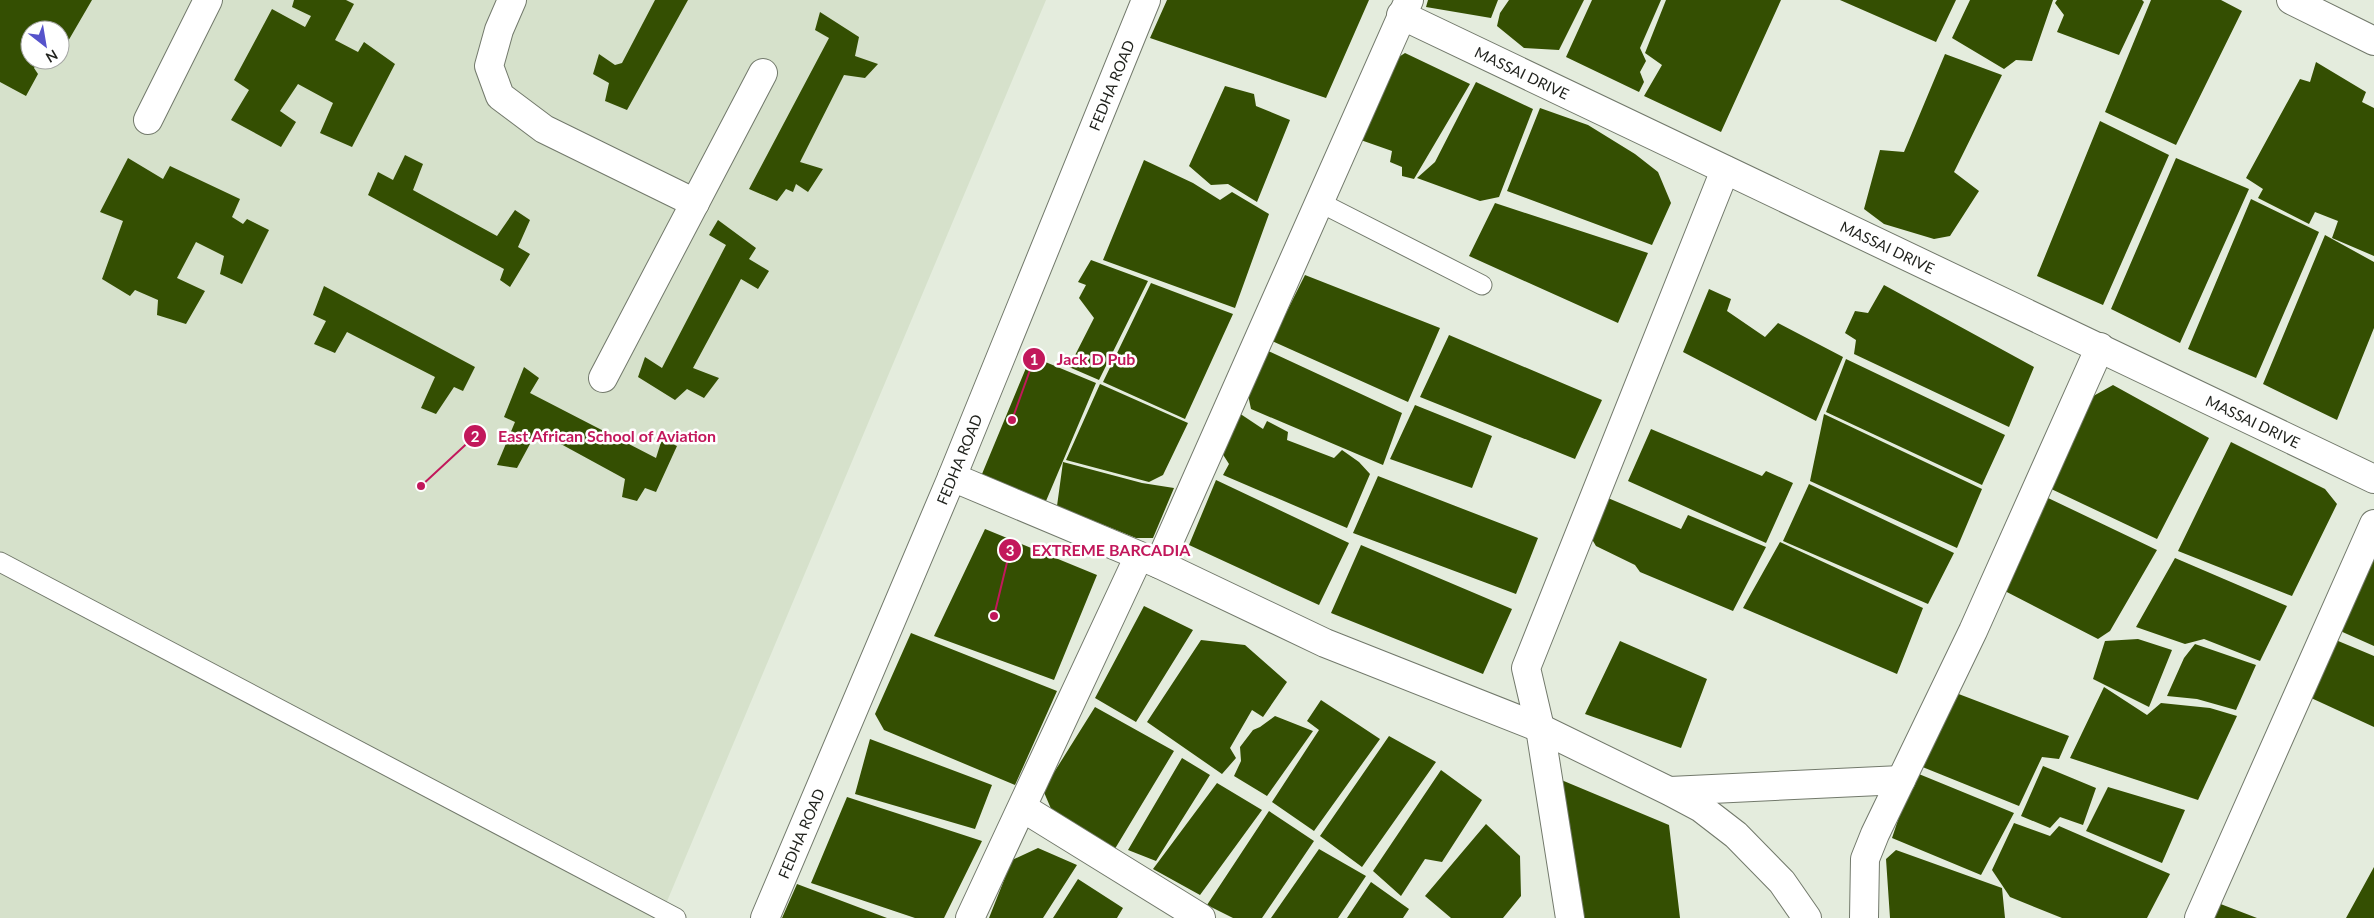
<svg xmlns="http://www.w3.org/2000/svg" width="2374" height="918" viewBox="0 0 2374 918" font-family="Lato,sans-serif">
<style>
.built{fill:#d6e1cb;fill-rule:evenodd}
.building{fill:#344f02}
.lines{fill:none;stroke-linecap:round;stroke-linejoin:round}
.lane-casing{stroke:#72796b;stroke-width:21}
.street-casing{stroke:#72796b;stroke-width:30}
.secondary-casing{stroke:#72796b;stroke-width:30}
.lane{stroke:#fff;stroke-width:19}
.street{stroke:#fff;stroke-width:28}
.secondary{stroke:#fff;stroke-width:28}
.labels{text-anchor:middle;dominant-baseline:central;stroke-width:5;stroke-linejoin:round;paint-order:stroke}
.street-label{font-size:15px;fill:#1f211c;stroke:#fff}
.leader{fill:none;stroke:#c2185b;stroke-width:2}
.callout-dot{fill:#c2185b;stroke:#fff;stroke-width:2}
.mark-label{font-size:15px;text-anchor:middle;font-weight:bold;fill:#fff}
.callout-label{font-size:16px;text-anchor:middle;font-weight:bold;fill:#c2185b;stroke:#fff;stroke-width:5;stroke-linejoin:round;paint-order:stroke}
</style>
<rect width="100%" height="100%" fill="#e4ecdd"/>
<!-- built -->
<path class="built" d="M 0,0 L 1046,0 L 660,918 L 0,918 ZM 30,30 L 60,30 L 60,60 L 30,60 Z"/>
<!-- building -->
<path class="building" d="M 0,0 L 92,0 L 60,55 L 60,30 L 30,30 L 30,60 L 39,60 L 34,68 L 38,74 L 26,96 L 0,82 Z
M 294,0 L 346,0 L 354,4 L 335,40 L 358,52 L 364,42 L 395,64 L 352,147 L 320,133 L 333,103 L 298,84 L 280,111 L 296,122 L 281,147 L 231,120 L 249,90 L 234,80 L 272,9 L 305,27 L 311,16 L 292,7 Z
M 655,0 L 688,0 L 627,110 L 605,101 L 609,83 L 593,74 L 599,54 L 615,65 L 622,63 Z
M 1167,0 L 1369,0 L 1326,98 L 1150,38 Z
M 1428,0 L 1498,0 L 1491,18 L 1426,7 Z
M 1509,0 L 1584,0 L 1559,50 L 1524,48 L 1497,26 L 1500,13 Z
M 1592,0 L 1661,0 L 1640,48 L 1646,61 L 1640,72 L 1644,82 L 1639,92 L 1566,57 Z
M 1666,0 L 1781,0 L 1721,132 L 1644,96 L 1662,65 L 1645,53 Z
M 1840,0 L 1956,0 L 1936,42 Z
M 1970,0 L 2053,0 L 2032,61 L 2016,60 L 2004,69 L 1952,38 Z
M 2057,0 L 2142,0 L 2144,2 L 2119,55 L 2057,32 L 2064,15 L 2055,3 Z
M 2151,0 L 2221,0 L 2242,11 L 2176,145 L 2105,112 Z
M 820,12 L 859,37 L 855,56 L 878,64 L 865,78 L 844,75 L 800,162 L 823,169 L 808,192 L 796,184 L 793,192 L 786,189 L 777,201 L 749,189 L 829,38 L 815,30 Z
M 1405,53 L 1470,84 L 1414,179 L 1402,176 L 1402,167 L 1390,162 L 1392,151 L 1355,138 L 1391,62 Z
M 1945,54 L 2002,75 L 1954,172 L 1979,191 L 1950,236 L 1934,239 L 1884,224 L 1864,209 L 1880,150 L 1904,152 Z
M 2316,62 L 2366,92 L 2362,102 L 2374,108 L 2374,256 L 2332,238 L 2338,221 L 2315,212 L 2309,224 L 2258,198 L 2263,189 L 2246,178 L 2300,79 L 2310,82 Z
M 1476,82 L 1533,109 L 1499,197 L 1480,201 L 1417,178 L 1435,162 Z
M 1225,86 L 1254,94 L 1256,106 L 1290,120 L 1257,202 L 1228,184 L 1211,185 L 1189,166 Z
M 1540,108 L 1588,125 L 1635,154 L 1658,172 L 1671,203 L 1652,245 L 1507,191 Z
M 2100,121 L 2169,155 L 2103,305 L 2037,276 Z
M 405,155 L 423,164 L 413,190 L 497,236 L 515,210 L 530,220 L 518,247 L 530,254 L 510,287 L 500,280 L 504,269 L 368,195 L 378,172 L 393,180 Z
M 128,158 L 163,179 L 170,166 L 240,199 L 232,217 L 243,224 L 247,219 L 269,230 L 242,284 L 220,274 L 224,256 L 196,242 L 177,278 L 205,291 L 186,324 L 157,315 L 158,300 L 135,290 L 130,296 L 102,279 L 123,221 L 100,212 Z
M 2176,158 L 2249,189 L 2180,343 L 2111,309 Z
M 1144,160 L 1193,183 L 1220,200 L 1232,192 L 1269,214 L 1235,308 L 1103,260 Z
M 2251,199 L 2319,232 L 2256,378 L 2188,349 Z
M 1495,203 L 1648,253 L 1618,323 L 1469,256 Z
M 718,220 L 756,248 L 749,259 L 769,271 L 758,289 L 741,279 L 693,368 L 719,378 L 704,398 L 687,389 L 675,400 L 638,377 L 645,357 L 662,368 L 726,245 L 709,235 Z
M 2325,235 L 2374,262 L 2374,328 L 2337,420 L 2263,384 Z
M 1091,260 L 1148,281 L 1099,380 L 1069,367 L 1094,318 L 1079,298 L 1086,285 L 1078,282 Z
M 1305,275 L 1440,328 L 1408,402 L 1272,341 Z
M 1151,283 L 1233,314 L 1185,419 L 1103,382 Z
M 1884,285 L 2034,367 L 2009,427 L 1854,354 L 1856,340 L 1845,333 L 1855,311 L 1868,313 Z
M 324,286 L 475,367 L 463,391 L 454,387 L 436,414 L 421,408 L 435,377 L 347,332 L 335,353 L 314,344 L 326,321 L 313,315 Z
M 1709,289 L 1731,299 L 1727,311 L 1765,337 L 1778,323 L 1843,357 L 1816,421 L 1683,352 Z
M 1449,335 L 1602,400 L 1575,459 L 1420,397 Z
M 1266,350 L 1402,413 L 1383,465 L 1251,409 L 1247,390 Z
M 1031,356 L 1096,383 L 1046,501 L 982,474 Z
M 1846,359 L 2005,435 L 1982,485 L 1826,412 Z
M 524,367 L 539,378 L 530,393 L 656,458 L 662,439 L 677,446 L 656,492 L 645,488 L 637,501 L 622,497 L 625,479 L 537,431 L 517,468 L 497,465 L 515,422 L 504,417 Z
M 1100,384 L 1188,423 L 1163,475 L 1149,482 L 1066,460 Z
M 2113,385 L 2209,438 L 2157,539 L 2047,487 L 2088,399 Z
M 1415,405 L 1492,436 L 1472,488 L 1390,459 Z
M 1239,413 L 1263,429 L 1267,421 L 1288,432 L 1287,440 L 1334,458 L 1342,450 L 1359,462 L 1370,474 L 1347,528 L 1223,475 L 1229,464 L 1222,453 Z
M 1824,414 L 1982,489 L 1957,548 L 1810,481 Z
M 1651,429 L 1762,476 L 1766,471 L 1793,483 L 1766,543 L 1628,481 Z
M 2231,442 L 2325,489 L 2337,504 L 2292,596 L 2178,551 Z
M 1063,462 L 1142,483 L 1174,488 L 1153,538 L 1136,538 L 1057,506 Z
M 1378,476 L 1538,538 L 1516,594 L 1353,533 Z
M 1216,480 L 1349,543 L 1319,605 L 1189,545 Z
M 1809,484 L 1954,553 L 1928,604 L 1783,541 Z
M 2046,497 L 2157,550 L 2110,631 L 2098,639 L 2001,589 Z
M 1608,498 L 1681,529 L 1688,515 L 1766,547 L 1733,611 L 1640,572 L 1635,565 L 1596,546 L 1590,536 Z
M 985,529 L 1097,575 L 1054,680 L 934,636 Z
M 1780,542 L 1923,608 L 1897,674 L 1743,608 Z
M 1361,545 L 1512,609 L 1483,674 L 1331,613 Z
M 2374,545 L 2374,646 L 2338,630 Z
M 2175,558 L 2287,606 L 2260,661 L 2204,639 L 2185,644 L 2136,627 Z
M 1144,606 L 1193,630 L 1136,722 L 1095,698 Z
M 911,633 L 1057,691 L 1015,785 L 884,730 L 875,714 Z
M 2331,638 L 2374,656 L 2374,727 L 2309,697 Z
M 2138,639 L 2172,650 L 2149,707 L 2093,679 L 2105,641 Z
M 1201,640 L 1245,645 L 1287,682 L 1263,717 L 1252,710 L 1230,748 L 1236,758 L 1222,774 L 1147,722 Z
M 1620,641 L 1707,679 L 1681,748 L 1585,714 Z
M 2195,644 L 2256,665 L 2236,710 L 2197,699 L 2167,696 L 2184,658 Z
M 2104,687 L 2147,715 L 2161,703 L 2210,708 L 2237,716 L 2198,800 L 2070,758 Z
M 1956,693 L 2069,736 L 2059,759 L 2042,757 L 2019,806 L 1920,766 Z
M 1321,700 L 1380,739 L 1314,831 L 1272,802 L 1319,730 L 1307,721 Z
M 1095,707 L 1174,751 L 1113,852 L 1055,818 L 1043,790 Z
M 1275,716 L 1313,731 L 1267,796 L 1234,776 L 1241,761 L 1240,747 L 1253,730 L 1260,727 Z
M 1389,736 L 1436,762 L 1362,867 L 1320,836 Z
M 870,739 L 992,785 L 975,829 L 855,794 Z
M 1182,758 L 1210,775 L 1156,861 L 1128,850 Z
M 2043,766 L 2096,788 L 2083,825 L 2060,817 L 2050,828 L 2021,816 Z
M 1441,770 L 1482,800 L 1442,862 L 1425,859 L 1401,896 L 1373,871 Z
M 1914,772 L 2014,813 L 1981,875 L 1892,838 Z
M 1559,779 L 1669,825 L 1680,918 L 1583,918 Z
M 1217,783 L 1262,810 L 1200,895 L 1153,869 Z
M 2108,787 L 2185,810 L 2162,863 L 2086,831 Z
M 847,797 L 982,841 L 944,918 L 915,918 L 811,883 Z
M 1269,811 L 1314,841 L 1262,918 L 1233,918 L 1207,905 Z
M 2014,823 L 2050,836 L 2059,826 L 2170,874 L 2147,918 L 2062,918 L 2010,897 L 1992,870 Z
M 1486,824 L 1520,856 L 1521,896 L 1503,918 L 1451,918 L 1425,896 Z
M 1038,848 L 1077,865 L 1043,918 L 989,918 L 1012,860 Z
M 1319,849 L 1366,876 L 1338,918 L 1271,918 Z
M 1896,850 L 2002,888 L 2005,918 L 1890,918 L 1886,859 Z
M 2374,867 L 2374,918 L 2346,918 Z
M 1078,879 L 1123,908 L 1117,918 L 1053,918 Z
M 1371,882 L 1409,909 L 1403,918 L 1347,918 Z
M 797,884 L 887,918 L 782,918 Z
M 2218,903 L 2257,918 L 2212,918 Z"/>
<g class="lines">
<!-- lane casing -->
<g class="lane-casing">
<path id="lane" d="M 1319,202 L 1482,285
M 0,562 L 676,918"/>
</g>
<!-- street casing -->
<g class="street-casing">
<g id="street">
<path d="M 512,0 L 499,30 L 489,66 L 500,96 L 544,129 L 695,203"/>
<path d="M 2291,0 L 2374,41"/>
<path id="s1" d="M 1401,15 L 2374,479"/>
<path d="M 148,120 L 208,0"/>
<path d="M 603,378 L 763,73"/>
<path d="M 952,477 L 1159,564 L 1325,643 L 1540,728 L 1669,791 L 1701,808 L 1736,835 L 1782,882 L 1807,918"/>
<path d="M 1159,564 L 1409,0"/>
<path d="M 1670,791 L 1901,780"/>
<path d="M 1023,808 L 1201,918"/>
<path d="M 970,918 L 1139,556"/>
<path d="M 1570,918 L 1540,728 L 1526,668 L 1725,170"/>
<path d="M 1864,918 L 1865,859 L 1875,834 L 1973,631 L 2100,347"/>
<path d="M 2199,918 L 2374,524"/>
</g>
</g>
<!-- secondary casing -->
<g class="secondary-casing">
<g id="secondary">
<path id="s2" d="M 765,918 L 952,477 L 1146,0"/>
</g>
</g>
<!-- lane -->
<use href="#lane" class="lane"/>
<!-- street -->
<use href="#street" class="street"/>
<!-- secondary -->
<use href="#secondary" class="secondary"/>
</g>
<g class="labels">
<!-- street labels -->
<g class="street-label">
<text stroke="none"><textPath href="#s1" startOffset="134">MASSAI DRIVE</textPath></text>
<text stroke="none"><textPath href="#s2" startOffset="902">FEDHA ROAD</textPath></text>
<text stroke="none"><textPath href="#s1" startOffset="539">MASSAI DRIVE</textPath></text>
<text stroke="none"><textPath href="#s1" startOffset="944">MASSAI DRIVE</textPath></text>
<text stroke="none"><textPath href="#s2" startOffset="498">FEDHA ROAD</textPath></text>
<text stroke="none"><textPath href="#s2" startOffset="92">FEDHA ROAD</textPath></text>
</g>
</g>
<!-- callouts -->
<path class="leader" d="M1012 420L1034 359M421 486L475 436M994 616L1010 550"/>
<g class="callout-dot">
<circle cx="1012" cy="420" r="5"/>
<circle cx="421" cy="486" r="5"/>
<circle cx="994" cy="616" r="5"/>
<circle cx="1034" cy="359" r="12"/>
<circle cx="475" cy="436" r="12"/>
<circle cx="1010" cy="550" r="12"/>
</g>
<g class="mark-label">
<text x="1034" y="365">1</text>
<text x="475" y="442">2</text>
<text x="1010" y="556">3</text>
</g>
<g class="callout-label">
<text x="1096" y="365">Jack D Pub</text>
<text x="607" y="442">East African School of Aviation</text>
<text x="1111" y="556">EXTREME BARCADIA</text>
</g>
<!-- north arrow -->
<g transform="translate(45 45) rotate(149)"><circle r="24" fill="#ffffff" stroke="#a5a6a4"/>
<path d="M0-4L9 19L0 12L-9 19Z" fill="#5653cb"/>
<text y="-8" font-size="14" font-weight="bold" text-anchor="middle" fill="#1f211c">N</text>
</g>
</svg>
